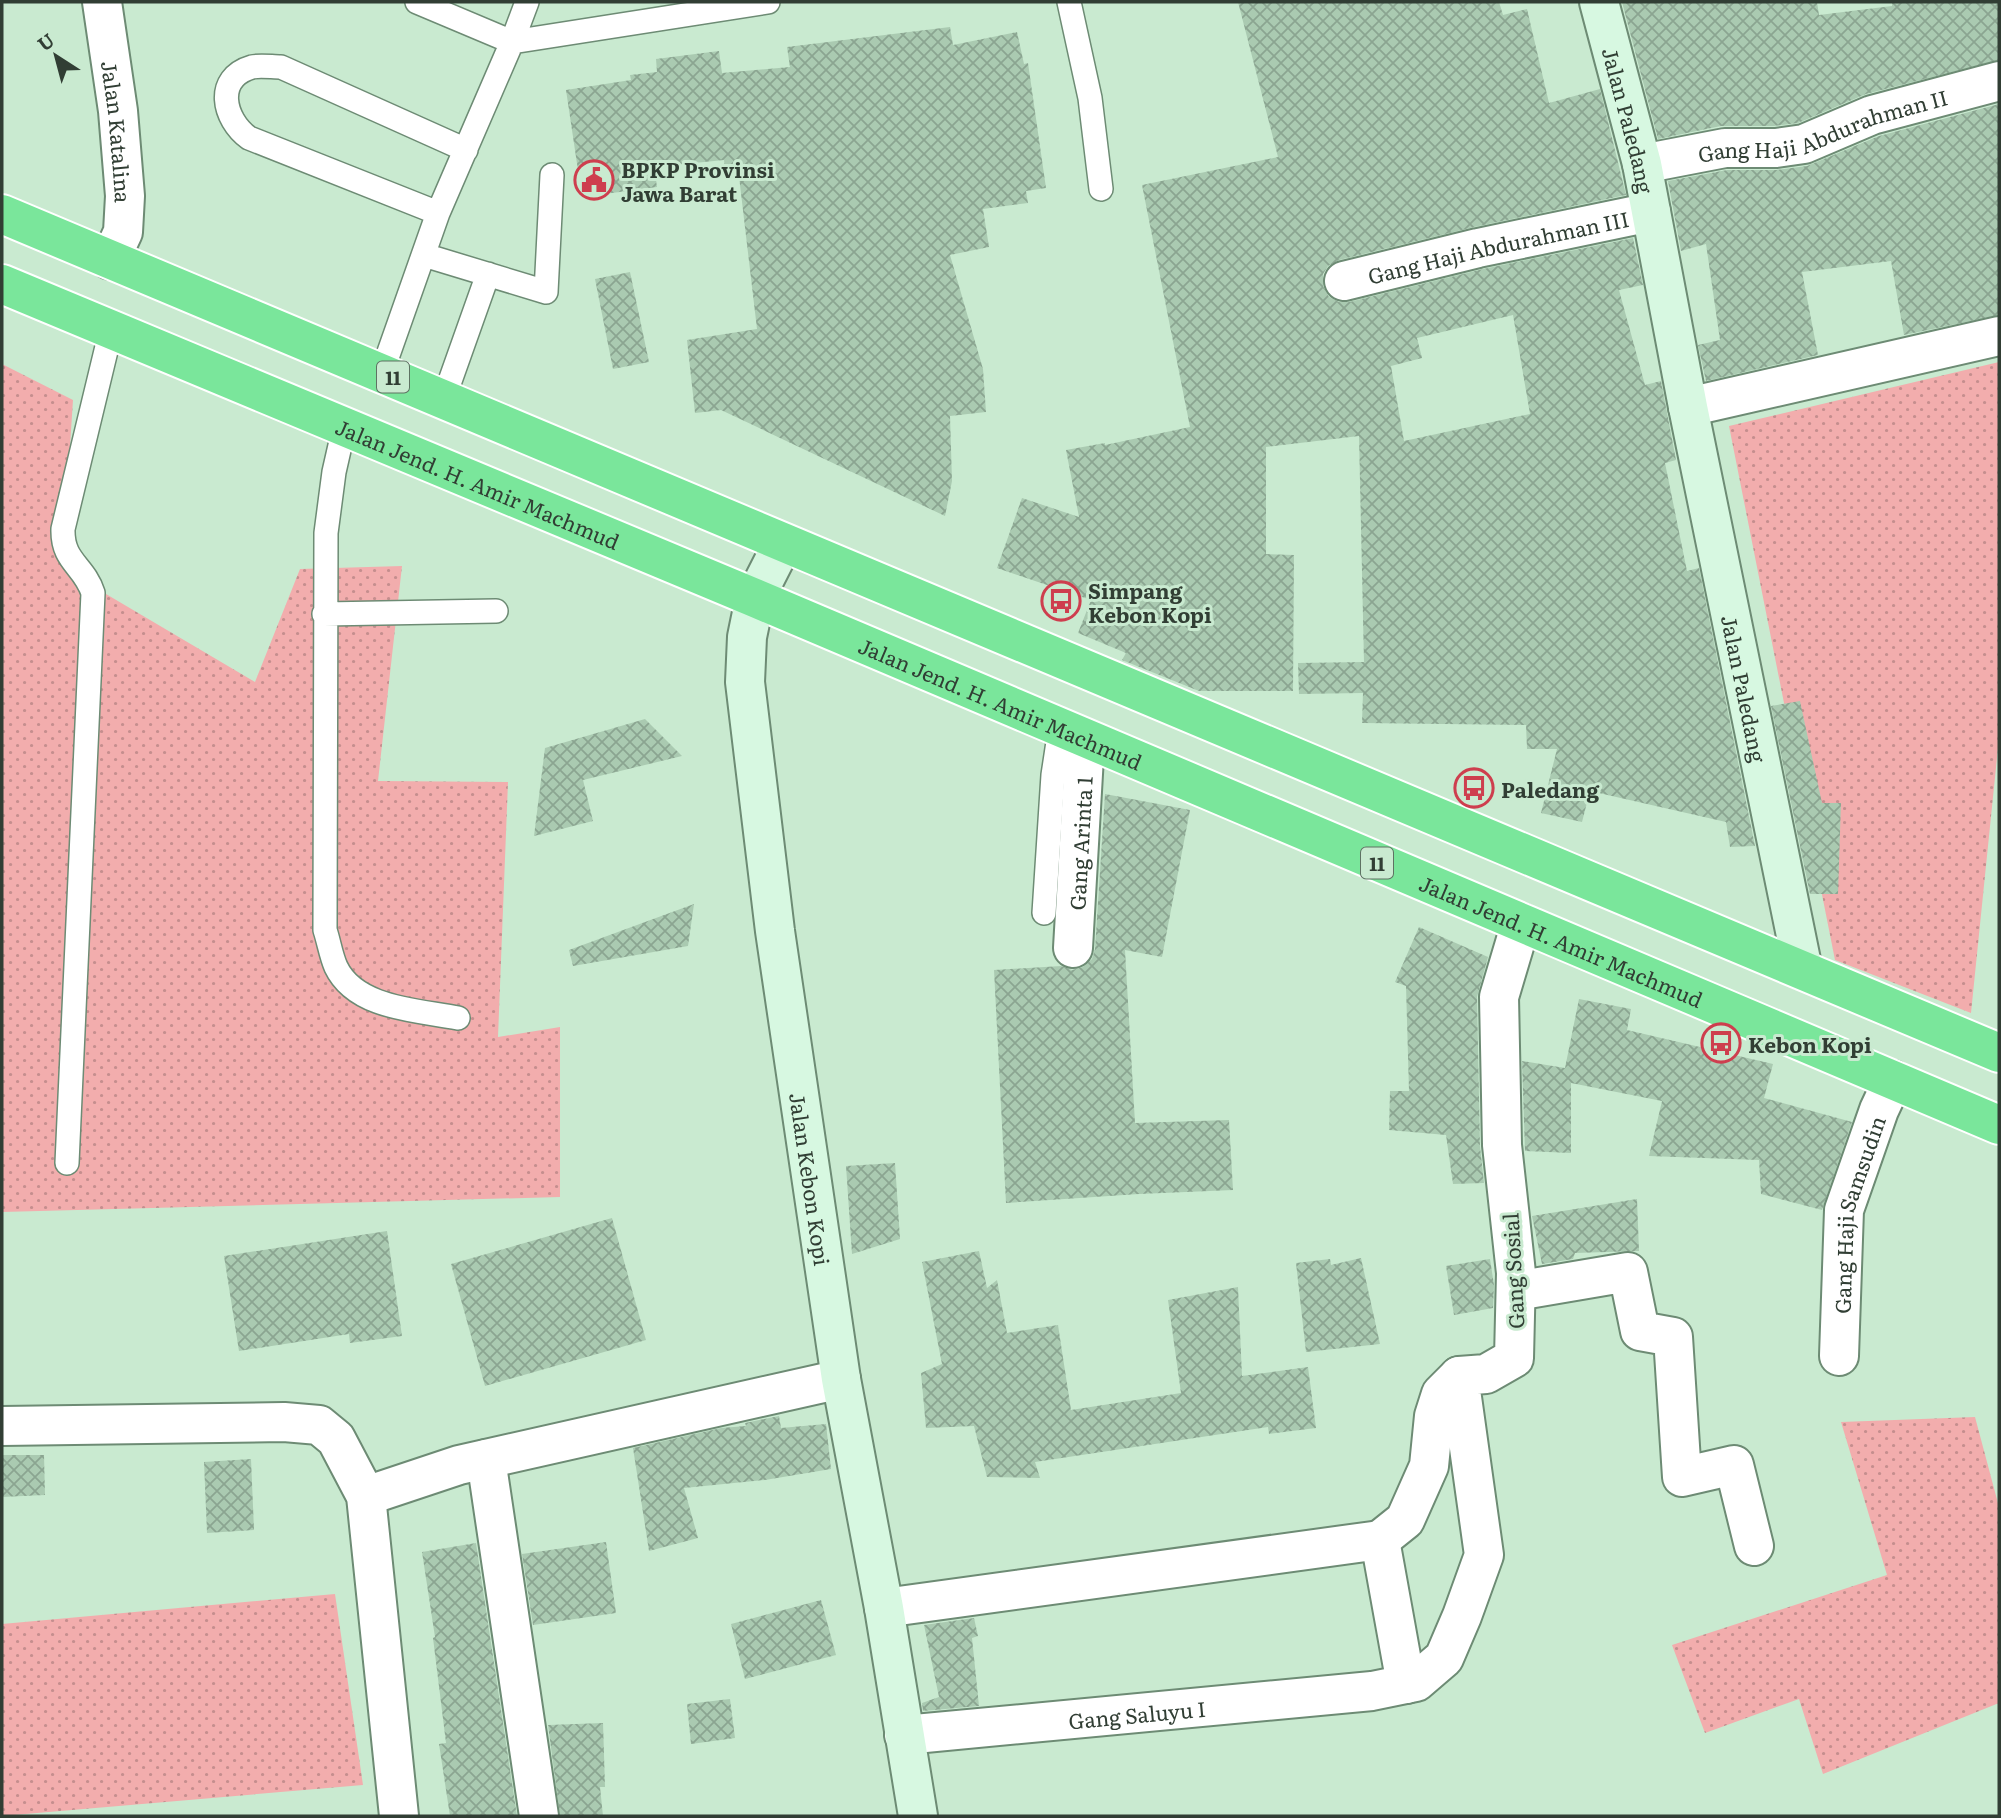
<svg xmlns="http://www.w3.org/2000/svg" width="2001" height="1818" viewBox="0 0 2001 1818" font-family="Literata,serif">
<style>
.grass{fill:url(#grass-dots)}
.building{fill:url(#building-cross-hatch);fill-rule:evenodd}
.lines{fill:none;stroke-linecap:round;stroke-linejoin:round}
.lane-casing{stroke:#6d8b74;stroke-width:26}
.street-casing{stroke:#6d8b74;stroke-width:42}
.secondary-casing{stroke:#6d8b74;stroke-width:42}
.highway-casing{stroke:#fff;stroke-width:42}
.lane{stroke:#fff;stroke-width:23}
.street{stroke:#fff;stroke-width:38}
.secondary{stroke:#d7f8e1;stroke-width:38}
.highway{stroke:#7ae69b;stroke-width:38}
.labels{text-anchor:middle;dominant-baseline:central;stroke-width:6;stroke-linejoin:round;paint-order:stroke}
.shield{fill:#c9ead0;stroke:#5f7263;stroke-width:2}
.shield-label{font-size:19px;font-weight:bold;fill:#313e34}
.street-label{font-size:21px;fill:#313e34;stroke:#c9ead0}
.poi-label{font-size:21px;font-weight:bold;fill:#313e34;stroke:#c9ead0;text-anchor:start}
</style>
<defs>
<pattern id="grass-dots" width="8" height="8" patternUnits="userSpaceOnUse" patternTransform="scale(1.75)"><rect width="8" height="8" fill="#f2adad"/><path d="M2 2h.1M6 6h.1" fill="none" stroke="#c58e8e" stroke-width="1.8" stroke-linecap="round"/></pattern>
<pattern id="building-cross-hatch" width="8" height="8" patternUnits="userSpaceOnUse" patternTransform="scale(1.75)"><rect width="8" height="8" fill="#aacab1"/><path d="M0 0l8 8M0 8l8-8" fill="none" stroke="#8ba591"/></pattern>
</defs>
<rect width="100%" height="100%" fill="#c9ead0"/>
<!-- grass -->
<path class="grass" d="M 1999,362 L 1999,738 L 1971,1013 L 1835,960 L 1729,426 Z
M 2,364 L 73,400 L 62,568 L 255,682 L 300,569 L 402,566 L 378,781 L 508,782 L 498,1037 L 560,1027 L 560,1197 L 2,1212 Z
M 1975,1417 L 1999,1507 L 1999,1703 L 1823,1774 L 1799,1699 L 1705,1733 L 1672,1645 L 1887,1575 L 1841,1422 Z
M 335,1594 L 363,1785 L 2,1816 L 2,1624 Z"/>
<!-- building -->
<path class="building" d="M 1238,2 L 1499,2 L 1503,15 L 1527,9 L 1549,103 L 1600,89 L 1626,195 L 1474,227 L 1339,260 L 1328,266 L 1323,274 L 1323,286 L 1329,297 L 1339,302 L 1349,302 L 1483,269 L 1633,238 L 1643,285 L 1619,290 L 1645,385 L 1661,381 L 1676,460 L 1665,463 L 1687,571 L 1699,568 L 1755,846 L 1730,847 L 1726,822 L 1590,791 L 1582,822 L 1541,813 L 1557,749 L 1527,749 L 1526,725 L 1362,723 L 1363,693 L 1299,694 L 1298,663 L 1364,662 L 1359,436 L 1266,447 L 1266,554 L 1294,555 L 1293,691 L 1199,691 L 1122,660 L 1126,653 L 1078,633 L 1091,600 L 997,568 L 1022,498 L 1079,517 L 1066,450 L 1105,443 L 1105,445 L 1190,427 L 1142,185 L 1278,157 ZM 1513,315 L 1530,414 L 1404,441 L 1391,366 L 1422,358 L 1417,338 Z
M 1622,2 L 1817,2 L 1819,15 L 1892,6 L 1892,2 L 1999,2 L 1999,60 L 1866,94 L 1798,123 L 1774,126 L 1721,126 L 1658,139 Z
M 950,27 L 953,45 L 1017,32 L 1024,64 L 1028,63 L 1046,188 L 1026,191 L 1028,203 L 983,209 L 989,247 L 950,255 L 983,369 L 986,412 L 950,416 L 952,481 L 945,516 L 721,410 L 695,413 L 687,340 L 757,329 L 738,168 L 725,169 L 724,160 L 654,167 L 657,187 L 582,197 L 566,90 L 631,80 L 630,75 L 657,72 L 656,59 L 719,51 L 722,73 L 790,67 L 787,47 Z
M 1999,104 L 1999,315 L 1904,335 L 1891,261 L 1802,272 L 1818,355 L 1706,381 L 1698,345 L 1720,340 L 1706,244 L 1681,251 L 1668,181 L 1727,170 L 1776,170 L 1807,166 L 1879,136 Z
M 630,272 L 649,362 L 613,369 L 595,279 Z
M 1800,701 L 1822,803 L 1841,803 L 1838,894 L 1810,894 L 1771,706 Z
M 645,719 L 682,756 L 583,780 L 593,821 L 534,836 L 545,748 Z
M 1105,794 L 1190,810 L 1162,957 L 1125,950 L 1135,1123 L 1229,1120 L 1233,1190 L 1139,1194 L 1006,1203 L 994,970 L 1061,966 L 1072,970 L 1083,967 L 1092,959 L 1095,949 Z
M 694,904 L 688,946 L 573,966 L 569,950 Z
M 1419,927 L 1488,957 L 1477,997 L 1480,1146 L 1484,1183 L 1453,1184 L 1446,1135 L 1389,1130 L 1390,1091 L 1409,1091 L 1406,986 L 1395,982 Z
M 1579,999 L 1631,1009 L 1627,1030 L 1773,1064 L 1764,1098 L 1852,1122 L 1822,1210 L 1761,1194 L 1759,1160 L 1649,1156 L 1662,1101 L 1571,1083 L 1571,1153 L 1525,1151 L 1522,1061 L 1565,1068 Z
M 895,1163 L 900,1239 L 852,1254 L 846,1166 Z
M 1637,1199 L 1639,1251 L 1575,1253 L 1573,1259 L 1542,1264 L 1532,1216 Z
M 612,1218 L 646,1340 L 485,1386 L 451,1264 Z
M 387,1231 L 402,1336 L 350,1343 L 349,1334 L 239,1351 L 224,1256 Z
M 979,1251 L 987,1288 L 997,1280 L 1007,1333 L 1058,1325 L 1071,1410 L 1181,1393 L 1168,1300 L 1238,1287 L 1242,1376 L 1308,1367 L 1316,1428 L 1269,1434 L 1268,1427 L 1035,1462 L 1040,1478 L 987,1477 L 974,1426 L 926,1428 L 921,1373 L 942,1364 L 922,1262 Z
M 1361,1258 L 1380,1344 L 1306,1352 L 1296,1263 L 1330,1259 L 1331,1265 Z
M 1490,1259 L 1494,1285 L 1493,1308 L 1454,1315 L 1446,1266 Z
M 779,1416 L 781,1428 L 826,1424 L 831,1469 L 765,1480 L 684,1488 L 698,1538 L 649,1551 L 633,1448 L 721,1428 L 746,1426 L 745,1423 Z
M 2,1455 L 44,1455 L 45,1495 L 2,1497 Z
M 251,1459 L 254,1530 L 207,1533 L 204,1462 Z
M 606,1542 L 616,1613 L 533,1625 L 522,1554 Z
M 476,1543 L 517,1816 L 450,1816 L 439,1744 L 446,1743 L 433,1638 L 435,1637 L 422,1552 Z
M 821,1600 L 836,1655 L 745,1679 L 731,1624 Z
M 974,1618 L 978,1636 L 972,1638 L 979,1706 L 923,1711 L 922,1703 L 939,1697 L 924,1625 Z
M 730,1699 L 735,1738 L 691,1744 L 687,1704 Z
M 603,1723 L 605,1787 L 600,1787 L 603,1816 L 560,1816 L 548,1725 Z"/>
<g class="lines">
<!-- lane casing -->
<g class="lane-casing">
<path id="lane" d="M 417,2 L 512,42 L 768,2
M 1069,2 L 1090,98 L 1101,189
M 438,213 L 249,138 C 223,119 214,78 252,67 C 260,65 272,67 281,67 L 466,150
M 424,255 L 546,292 L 552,175
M 382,372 L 438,213 L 512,42 L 527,2
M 444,398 L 488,274
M 344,428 L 334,472 L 326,533 L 325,930 C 329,942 331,956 336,967 C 356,1009 418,1010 458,1018
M 324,614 L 496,611
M 1044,913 L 1053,775 L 1060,729
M 67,1163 L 93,593 C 84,565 62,562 63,529 L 111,330"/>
</g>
<!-- street casing -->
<g class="street-casing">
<g id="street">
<path id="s1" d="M 102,2 L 118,111 L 125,196 L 123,232 L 110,260"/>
<path id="s2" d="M 1642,164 L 1725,148 L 1776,148 L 1804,144 L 1872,115 L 1999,81"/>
<path id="s3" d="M 1344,281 L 1478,248 L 1651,212"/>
<path d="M 1688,407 L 1999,336"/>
<path id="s4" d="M 1073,948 L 1085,739"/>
<path d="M 1516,1291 L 1628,1272 L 1640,1331 L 1673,1337 L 1682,1477 L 1734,1465 L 1754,1546"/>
<path id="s5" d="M 1839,1356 L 1844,1210 L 1879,1110 L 1893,1080"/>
<path d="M 2,1426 L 284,1422 L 319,1425 L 336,1439 L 366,1496 L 399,1816"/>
<path d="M 486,1459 L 539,1816"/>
<path d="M 366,1496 L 459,1465 L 841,1379"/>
<path d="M 1380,1540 L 1405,1520 L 1429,1466 L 1434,1416 L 1441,1394 L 1459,1376"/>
<path d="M 884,1608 L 1380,1540 L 1406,1684"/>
<path id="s6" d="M 904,1735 L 1372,1691 L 1416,1682 L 1444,1658 L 1462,1616 L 1484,1555 L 1459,1376 L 1486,1374 L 1514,1358 L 1516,1273 L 1502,1145 L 1499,997 L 1521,923"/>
</g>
</g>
<!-- secondary casing -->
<g class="secondary-casing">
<g id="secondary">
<path id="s7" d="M 1599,2 L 1642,164 L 1688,407 L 1803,970"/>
<path id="s8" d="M 783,543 L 755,598 L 747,637 L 745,682 L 775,931 L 841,1379 L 884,1608 L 918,1816"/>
</g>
</g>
<!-- highway casing -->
<g class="highway-casing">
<g id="highway">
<path d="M 2,214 L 1999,1053"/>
<path id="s9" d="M 2,284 L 755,598 L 1999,1125"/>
</g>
</g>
<!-- lane -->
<use href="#lane" class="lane"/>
<!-- street -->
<use href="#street" class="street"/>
<!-- secondary -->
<use href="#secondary" class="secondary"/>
<!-- highway -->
<use href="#highway" class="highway"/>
</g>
<!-- icons -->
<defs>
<g id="civic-ring" transform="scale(2.0125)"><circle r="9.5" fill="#c9ead0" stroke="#ce3e4e" stroke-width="1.5"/><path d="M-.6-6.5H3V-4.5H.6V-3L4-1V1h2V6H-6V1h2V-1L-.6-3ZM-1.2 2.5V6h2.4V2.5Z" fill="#ce3e4e"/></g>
<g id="bus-ring" transform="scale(2.0125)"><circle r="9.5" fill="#c9ead0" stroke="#ce3e4e" stroke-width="1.5"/><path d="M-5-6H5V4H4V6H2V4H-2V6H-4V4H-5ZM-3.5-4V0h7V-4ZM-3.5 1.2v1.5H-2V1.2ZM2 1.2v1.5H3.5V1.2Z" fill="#ce3e4e"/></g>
</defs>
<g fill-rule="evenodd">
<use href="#civic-ring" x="594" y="180"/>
<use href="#bus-ring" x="1061" y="601"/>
<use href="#bus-ring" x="1474" y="788"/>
<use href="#bus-ring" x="1721" y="1043"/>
</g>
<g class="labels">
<!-- shield labels -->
<g class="shield">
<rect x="377" y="361.5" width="32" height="31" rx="5"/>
<rect x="1361" y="847.5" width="32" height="31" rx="5"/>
</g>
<g class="shield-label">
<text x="393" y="377">11</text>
<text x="1377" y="863">11</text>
</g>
<!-- street labels -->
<g class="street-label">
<text stroke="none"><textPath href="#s7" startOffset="122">Jalan Paledang</textPath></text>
<text stroke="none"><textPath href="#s2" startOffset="186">Gang Haji Abdurahman II</textPath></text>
<text stroke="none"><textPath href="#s1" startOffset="131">Jalan Katalina</textPath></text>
<text stroke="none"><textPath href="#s3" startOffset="158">Gang Haji Abdurahman III</textPath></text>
<text stroke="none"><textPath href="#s9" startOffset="516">Jalan Jend. H. Amir Machmud</textPath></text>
<text stroke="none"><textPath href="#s7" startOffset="702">Jalan Paledang</textPath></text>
<text stroke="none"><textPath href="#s9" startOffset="1083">Jalan Jend. H. Amir Machmud</textPath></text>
<text stroke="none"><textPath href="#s4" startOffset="105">Gang Arinta 1</textPath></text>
<text stroke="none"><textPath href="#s9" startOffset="1692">Jalan Jend. H. Amir Machmud</textPath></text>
<text stroke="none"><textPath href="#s8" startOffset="648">Jalan Kebon Kopi</textPath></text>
<text stroke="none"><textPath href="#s5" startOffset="144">Gang Haji Samsudin</textPath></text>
<text transform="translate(1512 1271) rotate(-93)">Gang Sosial</text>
<text stroke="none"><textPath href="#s6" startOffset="234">Gang Saluyu I</textPath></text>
</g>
<!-- poi labels -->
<g class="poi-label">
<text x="621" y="168">BPKP Provinsi<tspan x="621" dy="24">Jawa Barat</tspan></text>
<text x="1088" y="589">Simpang<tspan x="1088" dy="24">Kebon Kopi</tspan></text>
<text x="1501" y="788">Paledang</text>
<text x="1748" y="1043">Kebon Kopi</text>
</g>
</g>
<!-- border -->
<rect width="2001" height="1818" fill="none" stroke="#313e34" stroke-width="7"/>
<!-- north arrow -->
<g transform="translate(56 56) rotate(324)" stroke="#c9ead0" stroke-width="5" paint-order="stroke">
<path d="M0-5L12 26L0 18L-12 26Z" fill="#313e34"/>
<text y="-10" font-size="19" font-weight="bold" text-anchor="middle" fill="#313e34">U</text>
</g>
</svg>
